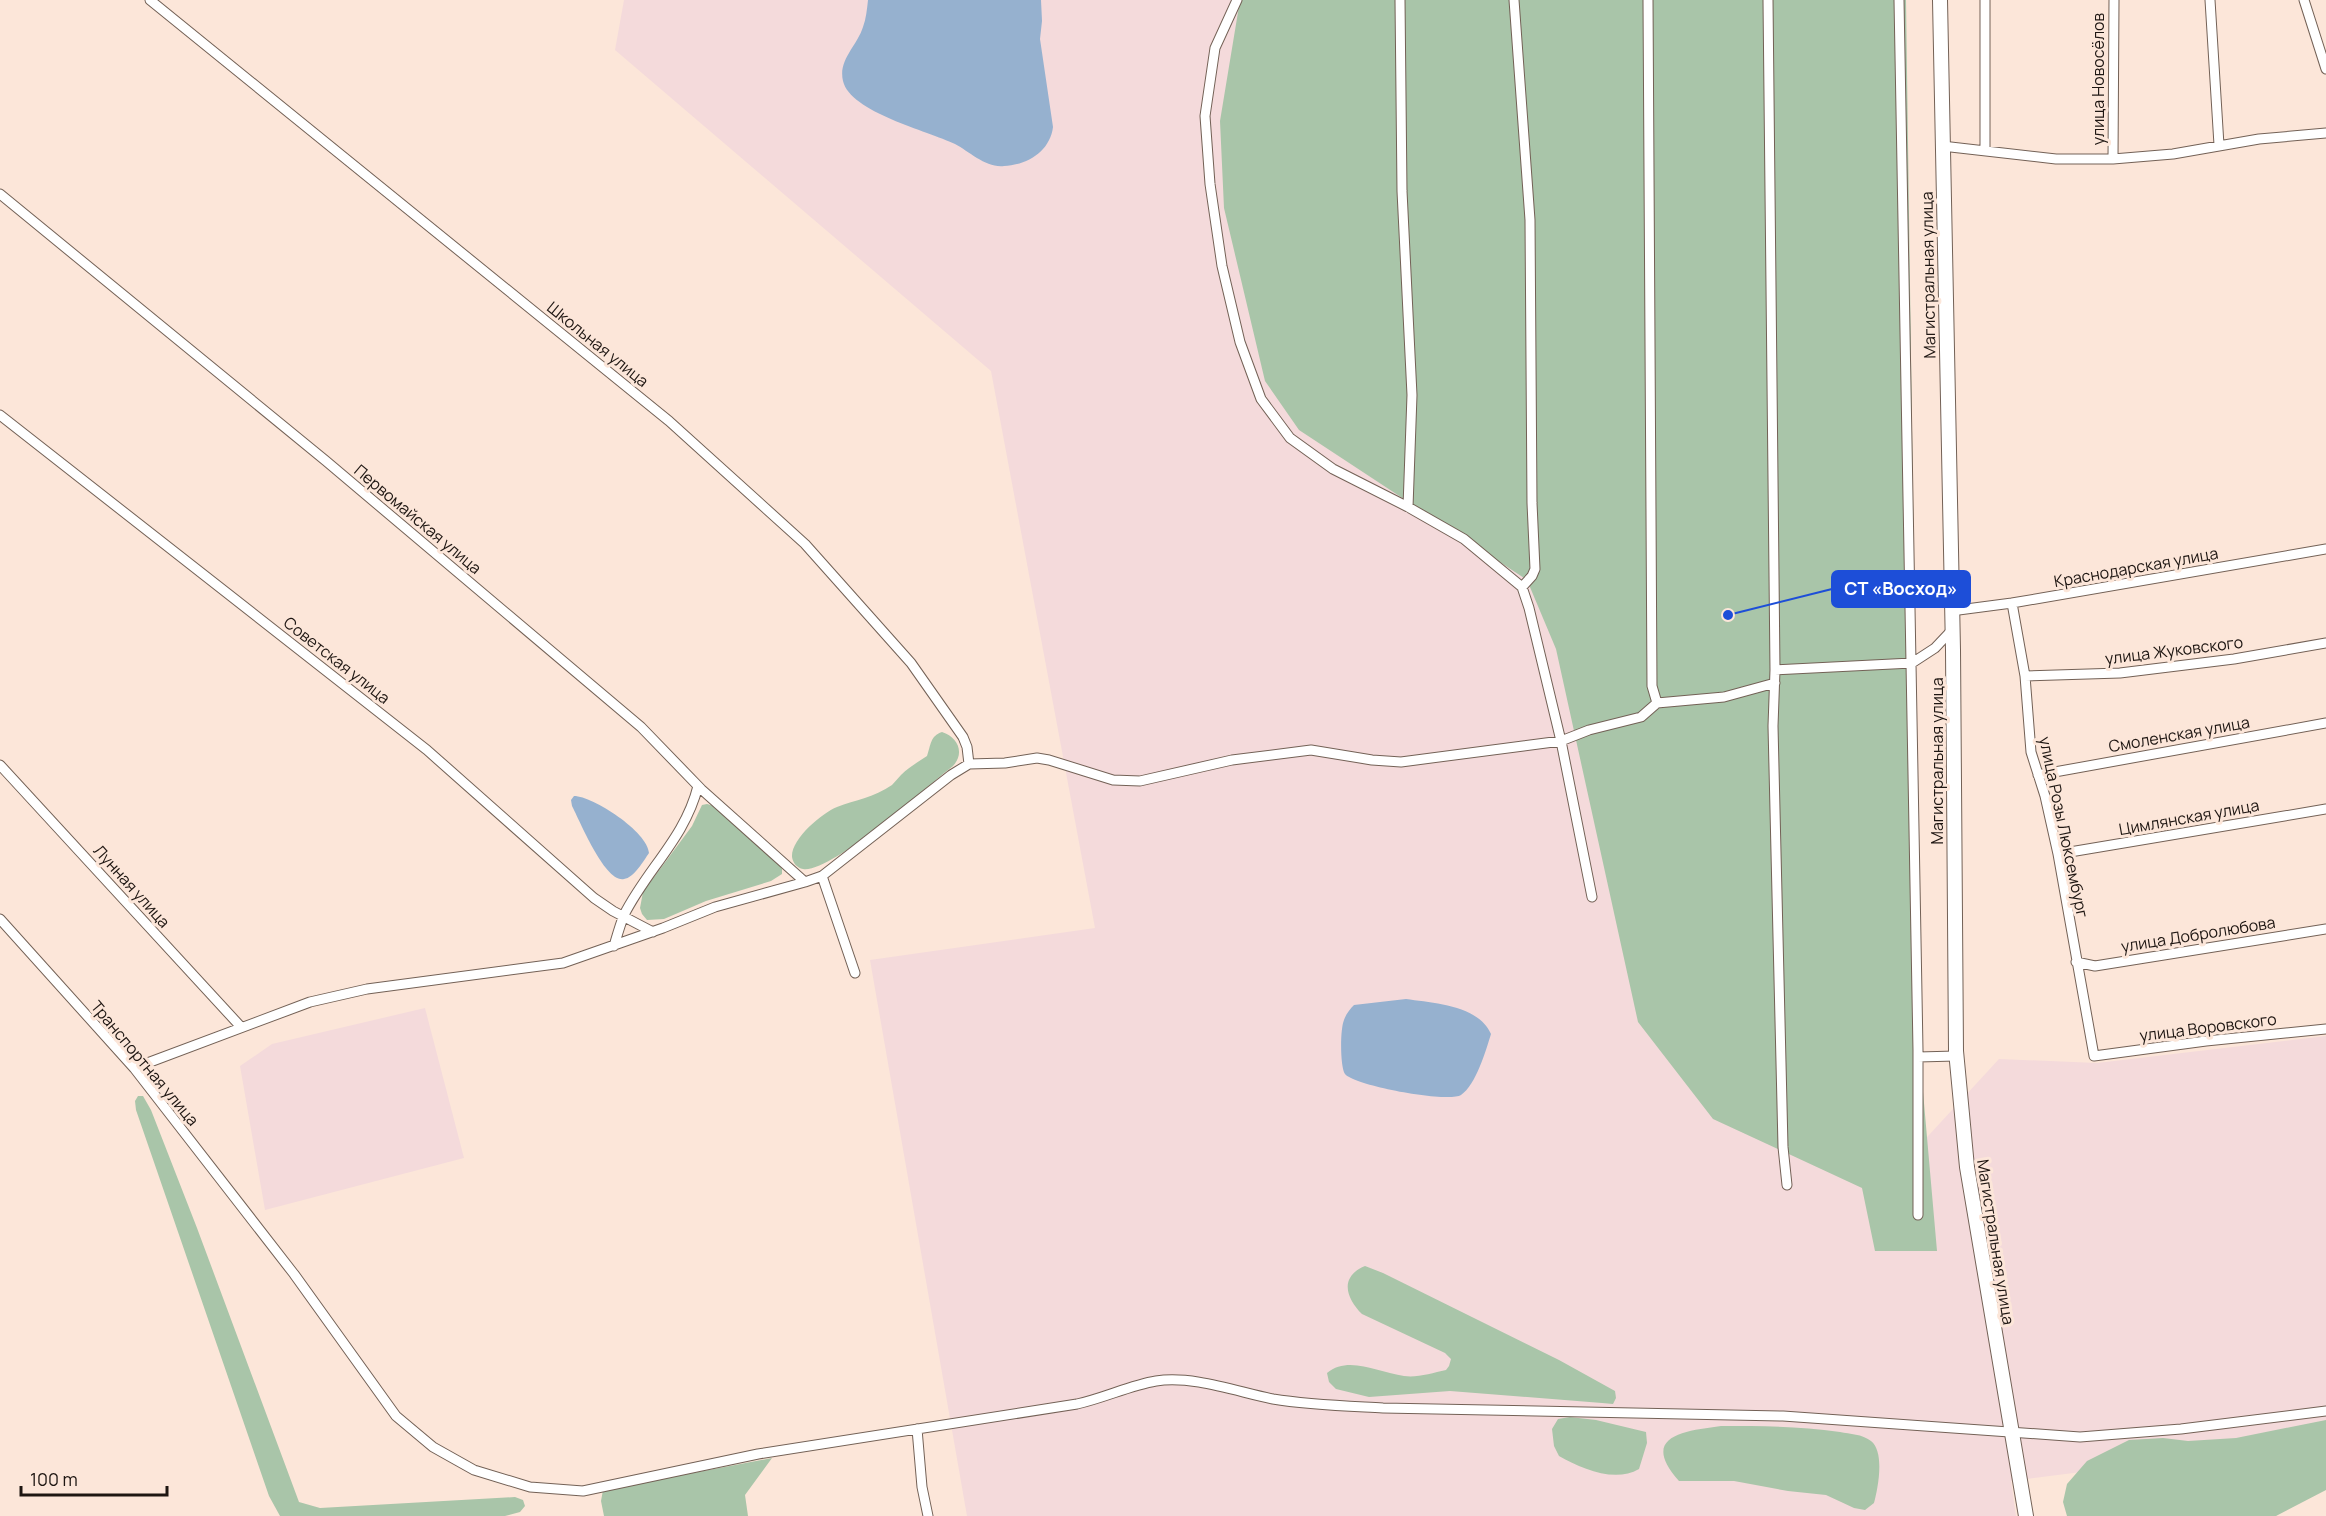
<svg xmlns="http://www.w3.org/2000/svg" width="2326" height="1516" viewBox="0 0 2326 1516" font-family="Manrope,sans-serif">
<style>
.industrial{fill:#f4dadb}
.green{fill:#a9c5a9}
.water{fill:#96b1cf}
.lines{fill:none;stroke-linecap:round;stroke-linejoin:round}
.minor-casing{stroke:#736156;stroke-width:11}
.secondary-casing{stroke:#736156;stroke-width:16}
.minor{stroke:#fff;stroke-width:9}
.secondary{stroke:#fff;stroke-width:14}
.labels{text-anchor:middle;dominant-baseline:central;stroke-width:6;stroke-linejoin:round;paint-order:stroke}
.street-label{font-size:16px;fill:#1e1612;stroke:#fce6d9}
.leader{fill:none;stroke:#1d4ed8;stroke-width:2}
.callout-dot{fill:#1d4ed8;stroke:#fce6d9;stroke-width:2}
.callout{fill:#1d4ed8;stroke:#1d4ed8;stroke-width:2}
.callout-label{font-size:18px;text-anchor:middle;font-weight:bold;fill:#fff}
</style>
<rect width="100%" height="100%" fill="#fce6d9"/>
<!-- industrial -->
<path class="industrial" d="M 624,0 L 1271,0 L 1565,578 L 1882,1186 L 1999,1059 L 2097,1063 L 2326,1036 L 2326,1441 L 2011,1481 L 2016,1516 L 967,1516 L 870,960 L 1095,928 L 991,371 L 615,50 Z
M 425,1008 L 464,1158 L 265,1210 L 240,1066 L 272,1044 Z"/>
<!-- green -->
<path class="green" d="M 1240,0 L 1906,0 L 1921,1069 L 1937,1251 L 1875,1251 L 1862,1188 L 1713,1119 L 1638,1022 L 1556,649 L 1527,580 L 1299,430 L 1265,381 L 1224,208 L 1220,121 Z
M 942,732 C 958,737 965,753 953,766 C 928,785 831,874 803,869 C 797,868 793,863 792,857 C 791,839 822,813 837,807 C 855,800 875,797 892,785 C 895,782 898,778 901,775 C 909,767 918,762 927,756 C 931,745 930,736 942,732 Z
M 707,804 L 714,806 L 779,863 L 782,869 L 782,874 L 771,881 L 706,901 L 664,919 L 647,920 L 642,914 L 640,908 L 643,892 L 692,826 L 702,805 Z
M 138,1096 L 143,1096 L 151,1110 L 197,1228 L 299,1502 L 320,1508 L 515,1497 L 523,1500 L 525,1506 L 520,1512 L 505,1516 L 280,1516 L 269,1496 L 136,1110 L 135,1101 Z
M 1365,1266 L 1383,1273 L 1559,1360 L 1615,1391 L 1616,1398 L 1613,1404 L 1602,1403 L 1450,1391 L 1369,1397 L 1336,1389 L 1329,1382 L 1327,1373 C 1349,1355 1379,1373 1404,1376 C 1417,1378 1432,1373 1446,1370 L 1449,1366 L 1451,1359 L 1445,1353 L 1362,1314 C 1346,1298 1339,1277 1365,1266 Z
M 1570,1417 L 1596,1420 L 1646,1432 L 1647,1443 L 1639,1469 C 1615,1483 1582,1469 1559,1456 L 1554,1446 L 1552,1429 L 1558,1419 Z
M 2326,1420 L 2326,1490 L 2276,1516 L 2067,1516 L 2063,1502 L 2067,1484 L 2087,1461 L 2129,1440 L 2163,1438 L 2188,1441 L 2236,1438 Z
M 1721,1426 C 1762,1426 1799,1426 1840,1432 C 1850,1434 1862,1434 1871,1441 C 1885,1452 1878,1488 1874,1503 L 1865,1510 L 1854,1508 L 1826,1495 L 1788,1491 L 1734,1481 L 1679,1481 C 1639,1436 1684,1431 1721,1426 Z
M 772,1458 L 745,1495 L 748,1516 L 604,1516 L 601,1501 L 603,1490 Z"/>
<!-- water -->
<path class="water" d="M 868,0 L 1041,0 L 1042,21 L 1040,39 L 1053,127 C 1050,151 1028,165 1004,166 C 986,168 970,152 955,144 C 928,131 850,112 843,81 C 838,60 857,46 863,27 C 866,19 867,9 868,0 Z
M 574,796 C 593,796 648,832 649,853 C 644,860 634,878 624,879 C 605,883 580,821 572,806 L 571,800 Z
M 1406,999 C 1434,1003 1478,1005 1491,1034 C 1486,1050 1476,1085 1461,1095 C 1448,1103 1355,1086 1345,1074 C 1340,1067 1340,1029 1344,1020 C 1346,1014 1350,1009 1354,1005 Z"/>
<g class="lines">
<!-- minor casing -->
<g class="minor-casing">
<path id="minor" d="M 150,0 L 669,421 L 805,544 L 911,663 L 963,737 L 967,747 L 969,764
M 1237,0 L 1215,48 L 1205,116 L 1210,184 L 1222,266 L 1240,342 L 1261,399 L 1290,438 L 1333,469 L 1408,507 L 1464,539 L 1522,587 L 1529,608 L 1561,741 L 1592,897
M 1400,0 L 1402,191 L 1412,395 L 1408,507
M 1514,0 L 1530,220 L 1532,503 L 1535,569 L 1532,576 L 1522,587
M 1648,0 L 1652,686 L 1657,703
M 1768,0 L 1775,670 L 1773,726 L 1783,1147 L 1787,1185
M 1899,0 L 1918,1050 L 1918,1215
M 2210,0 L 2219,145
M 2304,0 L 2326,69
M 1942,146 L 2056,159 L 2113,159 L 2173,154 L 2259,139 L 2326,133
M 1985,150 L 1985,0
M 2113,159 L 2114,0
M 0,194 L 326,461 L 641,727 L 701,789 L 805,882
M 0,415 L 427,750 L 594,898 L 613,911 L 653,932
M 2012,603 L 2025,676 L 2031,752 L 2045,796 L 2058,854 L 2094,1056 L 2206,1041 L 2326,1029
M 1951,611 L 2012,603 L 2326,549
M 1775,670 L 1912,663 L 1935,648 L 1952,630
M 2025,676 L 2120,673 L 2234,659 L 2326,643
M 0,765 L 241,1027
M 2038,775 L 2326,723
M 2058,854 L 2326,809
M 822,876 L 855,973
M 0,919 L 134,1068 L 294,1274 L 396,1416 L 433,1447 L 474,1470 L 530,1487 L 583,1491 L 758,1454 L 1077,1404 C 1104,1398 1131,1385 1156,1381 C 1192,1375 1238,1392 1273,1399 C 1309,1405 1346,1406 1383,1408 L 1783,1416 L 2080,1437 L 2181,1429 L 2326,1411
M 614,946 C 617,936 620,925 624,915 C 647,869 685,838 698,786
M 2076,962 L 2095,966 L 2326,929
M 1918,1057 L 1956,1056
M 134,1068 L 310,1002 L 367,989 L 563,963 L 663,928 L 715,907 L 805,882 L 822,876 L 951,775 L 969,764 L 1005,763 L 1037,758 L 1049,760 L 1113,780 L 1140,781 L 1232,760 L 1311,750 L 1372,760 L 1401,762 L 1561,741 L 1589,730 L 1641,717 L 1657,703 L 1724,697 L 1775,683
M 917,1429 L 922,1487 L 928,1516"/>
</g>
<!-- secondary casing -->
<g class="secondary-casing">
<path id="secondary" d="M 1940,0 L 1953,650 L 1956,1051 L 1967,1167 L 2026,1516"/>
</g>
<!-- minor -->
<use href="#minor" class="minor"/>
<!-- secondary -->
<use href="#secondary" class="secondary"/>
</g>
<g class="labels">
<!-- street labels -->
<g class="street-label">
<text transform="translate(2098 79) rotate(-90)">улица Новосёлов</text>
<text transform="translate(1928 275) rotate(-91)">Магистральная улица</text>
<text transform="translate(598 344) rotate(39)">Школьная улица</text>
<text transform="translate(418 519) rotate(40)">Первомайская улица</text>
<text transform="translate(2136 567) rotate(-10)">Краснодарская улица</text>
<text transform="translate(2174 650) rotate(-7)">улица Жуковского</text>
<text transform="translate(337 660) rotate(38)">Советская улица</text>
<text transform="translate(2179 734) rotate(-10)">Смоленская улица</text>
<text transform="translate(1937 761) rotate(-90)">Магистральная улица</text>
<text transform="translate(2189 817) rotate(-10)">Цимлянская улица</text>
<text transform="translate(2064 827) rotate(78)">улица Розы Люксембург</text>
<text transform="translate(132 886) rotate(48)">Лунная улица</text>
<text transform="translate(2198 934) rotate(-9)">улица Добролюбова</text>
<text transform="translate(2208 1027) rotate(-7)">улица Воровского</text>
<text transform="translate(145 1063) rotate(50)">Транспортная улица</text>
<text transform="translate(1996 1242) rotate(81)">Магистральная улица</text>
</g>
</g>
<!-- callouts -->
<path class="leader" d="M1728 615L1832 589"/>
<circle class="callout-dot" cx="1728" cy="615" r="6"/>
<rect class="callout" x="1832" y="571" width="138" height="36" rx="6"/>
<g class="callout-label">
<text x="1901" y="595">СТ «Восход»</text>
</g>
<!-- scale -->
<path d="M21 1486v9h146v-9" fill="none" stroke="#1e1612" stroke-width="3"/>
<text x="30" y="1486" font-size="18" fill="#1e1612" stroke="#fce6d9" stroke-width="4.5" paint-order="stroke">100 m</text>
</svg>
